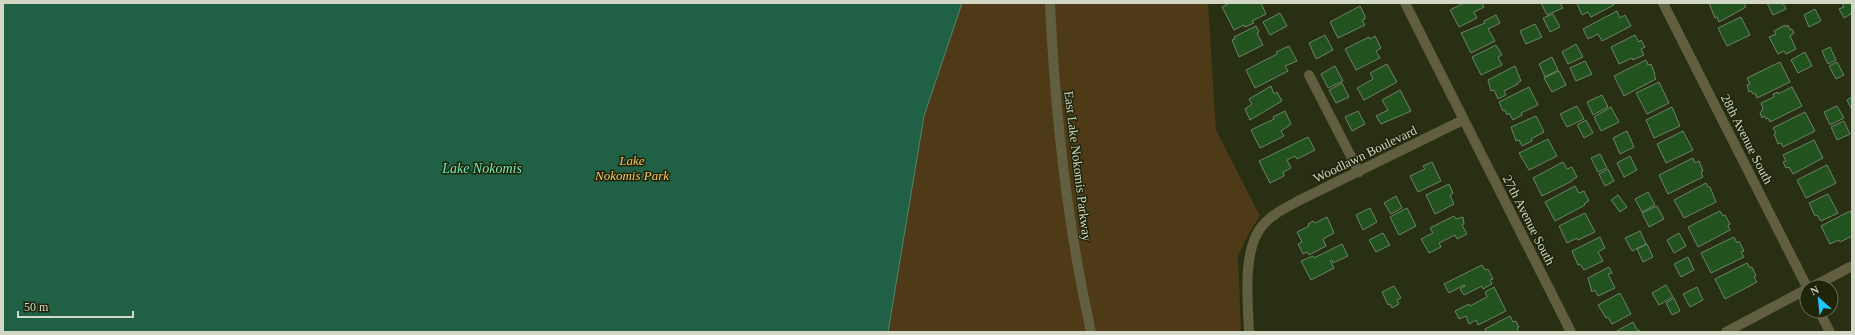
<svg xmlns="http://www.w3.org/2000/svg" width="1855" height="335" viewBox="0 0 1855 335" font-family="Georgia,serif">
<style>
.green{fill:#4e3a16}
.water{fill:#206146;stroke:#55846c}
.building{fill:#22531e;stroke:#6c8369}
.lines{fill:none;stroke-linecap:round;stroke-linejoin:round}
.minor{stroke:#625e40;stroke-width:10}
.labels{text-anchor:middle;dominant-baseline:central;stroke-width:3;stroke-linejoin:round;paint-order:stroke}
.street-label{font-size:13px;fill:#d2d7c6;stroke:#1e2509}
.park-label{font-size:13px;font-style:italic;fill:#f9c464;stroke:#1e2509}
.water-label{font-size:14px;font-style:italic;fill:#77eab7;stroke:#1e2509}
</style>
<rect width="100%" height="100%" fill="#282f13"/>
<!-- green -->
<path class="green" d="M 3,3 L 1208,3 L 1216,130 L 1260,216 L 1249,233 L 1238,256 L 1241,332 L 3,332 Z"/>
<!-- water -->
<path class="water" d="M 3,3 L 962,3 L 924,116 L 888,332 L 3,332 Z"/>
<!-- building -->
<path class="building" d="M 1230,3 L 1261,3 L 1266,14 L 1252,21 L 1254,23 L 1245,27 L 1244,25 L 1234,30 L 1222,7 Z
M 1464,3 L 1482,3 L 1484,7 L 1474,12 L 1477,18 L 1459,27 L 1450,10 Z
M 1541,3 L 1560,3 L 1563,8 L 1547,15 Z
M 1579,3 L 1613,3 L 1614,5 L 1591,17 L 1588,12 L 1582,15 L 1577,4 Z
M 1709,3 L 1744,3 L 1746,7 L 1719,22 L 1717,17 L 1715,18 Z
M 1767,3 L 1783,3 L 1786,9 L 1773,15 Z
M 1842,3 L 1852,3 L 1852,13 L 1844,18 L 1839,9 L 1844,7 Z
M 1360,6 L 1365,16 L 1365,19 L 1362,20 L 1365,25 L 1338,38 L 1330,22 Z
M 1815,9 L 1821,21 L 1809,27 L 1804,15 Z
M 1617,11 L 1620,18 L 1625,15 L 1631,26 L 1602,41 L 1598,34 L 1588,39 L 1583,29 Z
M 1280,13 L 1287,26 L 1270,35 L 1263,22 Z
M 1553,14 L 1560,27 L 1550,32 L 1543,18 Z
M 1496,15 L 1500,23 L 1488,29 L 1495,41 L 1471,53 L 1461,33 L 1485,23 L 1484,21 Z
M 1741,17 L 1750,35 L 1727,46 L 1718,28 Z
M 1535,24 L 1542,37 L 1526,44 L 1520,31 Z
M 1785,25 L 1786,27 L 1788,25 L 1790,30 L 1792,29 L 1794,33 L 1790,36 L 1796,49 L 1786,54 L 1784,51 L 1778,54 L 1769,37 L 1776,34 L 1774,31 Z
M 1256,26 L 1259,32 L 1257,33 L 1263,45 L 1239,57 L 1232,40 L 1235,39 L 1234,37 Z
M 1325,35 L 1333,50 L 1316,59 L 1309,43 Z
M 1635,35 L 1639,42 L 1641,40 L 1645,47 L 1641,49 L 1644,55 L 1633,60 L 1632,58 L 1619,64 L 1611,47 Z
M 1375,36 L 1381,48 L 1376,51 L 1380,58 L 1356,70 L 1345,49 L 1369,37 L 1370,39 Z
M 1576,44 L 1583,57 L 1568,64 L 1562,52 Z
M 1496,45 L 1502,55 L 1498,57 L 1502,65 L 1481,75 L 1472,57 Z
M 1289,46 L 1297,61 L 1285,66 L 1288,71 L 1255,88 L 1246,70 L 1277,54 L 1276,52 Z
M 1830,47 L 1836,60 L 1828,64 L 1822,51 Z
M 1805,52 L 1812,66 L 1798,73 L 1791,60 Z
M 1552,57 L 1558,70 L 1545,77 L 1539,64 Z
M 1646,60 L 1648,65 L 1651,64 L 1655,74 L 1654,75 L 1656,79 L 1624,96 L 1614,76 Z
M 1585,61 L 1592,74 L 1576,81 L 1570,68 Z
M 1780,62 L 1790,82 L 1757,98 L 1755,93 L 1753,94 L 1751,91 L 1749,92 L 1747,85 L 1750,84 L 1747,78 Z
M 1837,62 L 1844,75 L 1836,79 L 1829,66 Z
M 1387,64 L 1397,82 L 1364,100 L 1357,88 L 1373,79 L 1370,73 Z
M 1335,66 L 1343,81 L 1328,88 L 1321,74 Z
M 1515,66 L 1521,81 L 1517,83 L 1518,84 L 1504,91 L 1506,95 L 1498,99 L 1494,90 L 1491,91 L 1488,80 Z
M 1559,71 L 1566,85 L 1552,92 L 1544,78 Z
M 1659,82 L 1669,103 L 1647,114 L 1636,93 Z
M 1342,83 L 1349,97 L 1336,103 L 1329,90 Z
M 1271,86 L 1274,94 L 1277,92 L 1282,101 L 1250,120 L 1245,109 L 1252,104 L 1249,99 Z
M 1529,87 L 1538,105 L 1521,113 L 1522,115 L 1513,120 L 1509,113 L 1507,115 L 1505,110 L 1503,111 L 1499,102 Z
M 1792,87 L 1802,106 L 1770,122 L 1768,118 L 1766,119 L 1764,116 L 1762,118 L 1760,113 L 1763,109 L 1761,103 L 1774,97 L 1773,94 L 1778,92 L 1778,94 Z
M 1400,90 L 1411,111 L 1381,124 L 1376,116 L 1388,110 L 1382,100 Z
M 1602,95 L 1608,107 L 1593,115 L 1587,102 Z
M 1852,97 L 1852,110 L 1847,100 Z
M 1577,106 L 1584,119 L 1567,127 L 1560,114 Z
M 1837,106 L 1844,118 L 1830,125 L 1824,112 Z
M 1611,107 L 1619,122 L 1601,131 L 1594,117 Z
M 1672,107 L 1680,126 L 1654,138 L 1646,120 Z
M 1285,111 L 1291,124 L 1281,131 L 1284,136 L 1260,148 L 1251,130 L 1274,119 L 1273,117 Z
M 1358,111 L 1365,124 L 1352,131 L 1345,117 Z
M 1805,112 L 1815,131 L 1783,147 L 1781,143 L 1778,144 L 1774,134 L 1776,133 L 1773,128 Z
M 1536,116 L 1544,132 L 1531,139 L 1532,141 L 1522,146 L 1519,140 L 1516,141 L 1511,127 Z
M 1586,120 L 1593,133 L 1584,138 L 1577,125 Z
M 1844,121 L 1850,134 L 1837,140 L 1831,127 Z
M 1627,131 L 1634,147 L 1620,154 L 1613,138 Z
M 1683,131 L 1693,150 L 1666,163 L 1657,144 Z
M 1308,137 L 1315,150 L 1297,159 L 1295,156 L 1287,160 L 1291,168 L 1283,172 L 1284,176 L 1270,183 L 1259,161 Z
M 1548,139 L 1557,156 L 1529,170 L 1519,153 Z
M 1814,140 L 1823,158 L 1793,174 L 1789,167 L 1786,168 L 1783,162 L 1786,161 L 1783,155 Z
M 1600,154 L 1607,168 L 1598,172 L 1591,158 Z
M 1630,156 L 1637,170 L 1624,177 L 1617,163 Z
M 1693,158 L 1695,163 L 1699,161 L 1703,171 L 1701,172 L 1703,177 L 1668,194 L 1659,175 Z
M 1432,162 L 1441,181 L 1418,192 L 1410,176 L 1425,169 L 1423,166 Z
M 1563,162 L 1567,169 L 1572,167 L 1577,177 L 1572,180 L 1572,181 L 1542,196 L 1533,178 Z
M 1827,165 L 1836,183 L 1806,198 L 1797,180 Z
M 1608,169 L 1614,181 L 1605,186 L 1599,174 Z
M 1706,183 L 1708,187 L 1710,187 L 1716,202 L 1684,218 L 1674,200 Z
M 1449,184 L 1453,193 L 1450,195 L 1454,204 L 1435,214 L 1426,195 Z
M 1575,186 L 1579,193 L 1584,191 L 1589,201 L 1584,204 L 1585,205 L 1555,221 L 1545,202 Z
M 1648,192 L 1655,205 L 1642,212 L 1635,199 Z
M 1828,194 L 1838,213 L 1821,221 L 1817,215 L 1815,216 L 1809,203 Z
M 1618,195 L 1627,207 L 1620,212 L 1611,200 Z
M 1396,196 L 1402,208 L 1391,214 L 1384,203 Z
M 1657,206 L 1664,219 L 1649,227 L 1642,213 Z
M 1370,208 L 1377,222 L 1363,230 L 1356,215 Z
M 1407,208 L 1416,226 L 1399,235 L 1390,217 Z
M 1720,211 L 1723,216 L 1725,215 L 1730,224 L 1728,225 L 1730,230 L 1698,247 L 1688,227 Z
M 1850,211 L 1852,215 L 1852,236 L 1840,242 L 1839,240 L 1830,244 L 1821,226 Z
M 1585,213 L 1595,232 L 1578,240 L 1577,238 L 1567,243 L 1559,226 Z
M 1454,216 L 1456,219 L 1463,217 L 1464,224 L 1462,225 L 1467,234 L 1457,239 L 1455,235 L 1439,243 L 1441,247 L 1429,253 L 1421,239 L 1433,233 L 1430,228 Z
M 1327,217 L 1334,233 L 1323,239 L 1326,246 L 1309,255 L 1307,252 L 1303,254 L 1298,244 L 1302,242 L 1297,232 L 1309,226 L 1308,224 L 1313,221 L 1315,223 Z
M 1640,231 L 1646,244 L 1632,251 L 1625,238 Z
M 1383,233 L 1390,245 L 1376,252 L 1369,240 Z
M 1679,233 L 1686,246 L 1674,253 L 1667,240 Z
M 1600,237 L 1605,248 L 1598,252 L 1603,261 L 1584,270 L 1580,264 L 1578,265 L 1572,251 Z
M 1734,237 L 1737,243 L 1739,241 L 1744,251 L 1741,252 L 1744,257 L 1711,273 L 1701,253 Z
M 1342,244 L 1348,256 L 1333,263 L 1332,260 L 1330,261 L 1334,268 L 1311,280 L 1301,261 L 1313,256 L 1314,258 Z
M 1647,244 L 1653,257 L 1643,262 L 1637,249 Z
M 1688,257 L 1694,270 L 1681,277 L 1674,264 Z
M 1747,263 L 1750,268 L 1752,267 L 1756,276 L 1754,277 L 1757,282 L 1725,299 L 1715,279 Z
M 1482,265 L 1485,270 L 1488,269 L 1493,279 L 1490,280 L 1492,284 L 1483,289 L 1482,286 L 1464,295 L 1460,289 L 1465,286 L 1464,285 L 1449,293 L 1444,284 Z
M 1609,267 L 1612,273 L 1608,274 L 1615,288 L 1598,296 L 1595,290 L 1592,292 L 1588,278 Z
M 1666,285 L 1673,297 L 1659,305 L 1652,293 Z
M 1394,286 L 1401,298 L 1397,300 L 1399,304 L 1392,308 L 1390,304 L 1388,305 L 1382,292 Z
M 1494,287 L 1506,311 L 1478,325 L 1476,320 L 1469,324 L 1466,316 L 1459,319 L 1455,311 L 1469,304 L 1470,306 L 1487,297 L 1485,292 Z
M 1697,287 L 1703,300 L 1690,307 L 1683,294 Z
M 1620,293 L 1631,314 L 1612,324 L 1608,317 L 1606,318 L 1598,305 Z
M 1674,298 L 1680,311 L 1672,315 L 1666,303 Z
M 1510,316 L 1513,322 L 1516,321 L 1519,327 L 1517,328 L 1519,332 L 1486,332 L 1485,329 Z
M 1633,322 L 1637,330 L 1639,330 L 1640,332 L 1615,332 Z"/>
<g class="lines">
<!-- minor -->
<path class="minor" d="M 1050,3 C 1055,113 1067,224 1091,332
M 1405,3 L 1571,332
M 1663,3 L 1807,287
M 1309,75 L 1359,172
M 1812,287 L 1852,266
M 1819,311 L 1830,332
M 1249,332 C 1248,302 1242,250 1262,226 C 1272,214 1287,207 1300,200 L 1463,120
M 1726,332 L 1807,289"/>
</g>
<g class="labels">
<!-- street labels -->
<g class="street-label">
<text transform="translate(1747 139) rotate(63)">28th Avenue South</text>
<text transform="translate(1365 154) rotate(-26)">Woodlawn Boulevard</text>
<text transform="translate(1078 166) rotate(83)">East Lake Nokomis Parkway</text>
<text transform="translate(1529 220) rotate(63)">27th Avenue South</text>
</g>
<!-- park labels -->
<g class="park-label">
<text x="632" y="160">Lake<tspan x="632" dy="15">Nokomis Park</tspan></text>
</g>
<!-- water labels -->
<g class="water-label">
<text x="482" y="168">Lake Nokomis</text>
</g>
</g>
<!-- border -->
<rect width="1855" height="335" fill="none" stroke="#d2d7c6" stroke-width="8"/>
<!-- north arrow -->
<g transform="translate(1819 299) rotate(333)"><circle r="19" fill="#1e2509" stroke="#666c55"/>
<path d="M0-3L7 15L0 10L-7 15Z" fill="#1bc9fc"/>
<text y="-6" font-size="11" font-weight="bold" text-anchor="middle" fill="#d2d7c6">N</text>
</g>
<!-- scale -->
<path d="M18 311v6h115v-6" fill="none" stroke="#d2d7c6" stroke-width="2"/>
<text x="24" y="311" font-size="12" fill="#d2d7c6" stroke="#1e2509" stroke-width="3" paint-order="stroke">50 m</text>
</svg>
